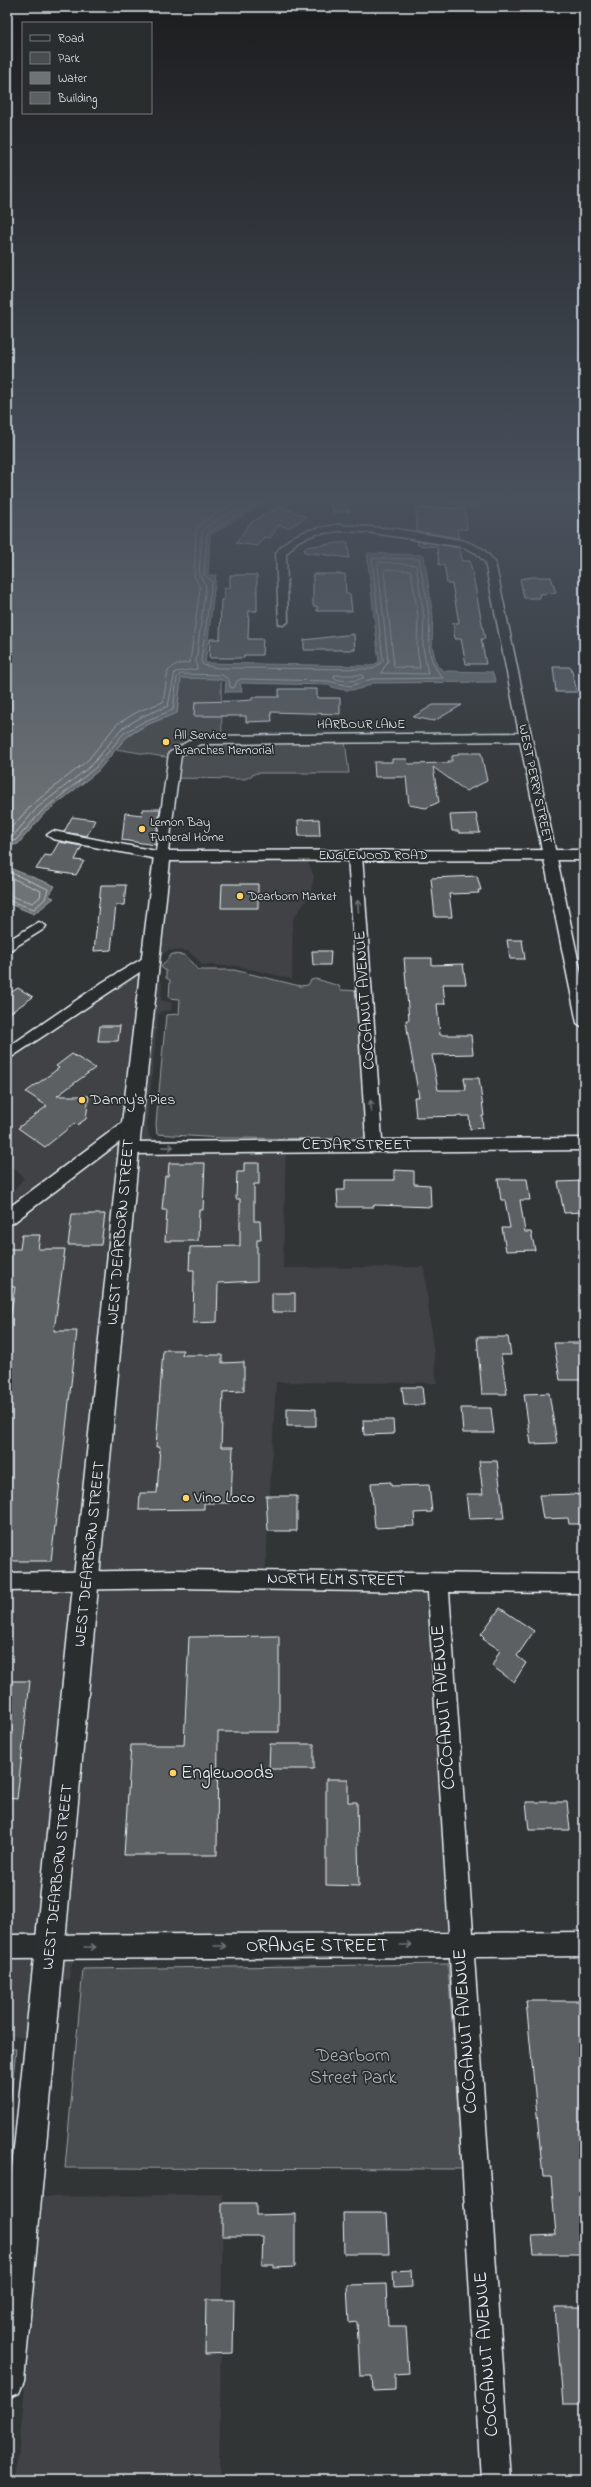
<svg xmlns="http://www.w3.org/2000/svg" width="591" height="2487" viewBox="0 0 591 2487" font-family="'Indie Flower',sans-serif">
<style>
.built{fill:#3f4244}
.green{fill:#494d4f;stroke:#989fa4}
.water{fill:#6e7376;stroke:#9fa5aa}
.lines{fill:none;stroke-linecap:round;stroke-linejoin:round}
.shore{stroke:#b7bfc4;stroke-width:1}
.building{fill:#5c6063;stroke:#e8f1f8}
.minor-casing{stroke:#e8f1f8;stroke-width:3}
.tertiary-casing{stroke:#e8f1f8;stroke-width:3}
.minor{fill:#2a2d2e;fill-rule:evenodd}
.tertiary{fill:#2a2d2e;fill-rule:evenodd}
.oneway{stroke:#6c7275}
.poi-dot{fill:#ffd166;stroke:#2a2d2e;stroke-width:1.5}
.labels{text-anchor:middle;dominant-baseline:central;stroke-width:3.5;stroke-linejoin:round;paint-order:stroke}
.far-street-label{font-size:13px;fill:#e8f1f8;stroke:#2a2d2e}
.far-poi-label{font-size:13px;fill:#e8f1f8;stroke:#2a2d2e;text-anchor:start}
.street-label{font-size:16px;fill:#e8f1f8;stroke:#2a2d2e}
.poi-label{font-size:16px;fill:#e8f1f8;stroke:#2a2d2e;text-anchor:start}
.near-street-label{font-size:19px;fill:#e8f1f8;stroke:#2a2d2e}
.near-poi-label{font-size:19px;fill:#e8f1f8;stroke:#2a2d2e;text-anchor:start}
.near-park-label{font-size:19px;fill:#b0b8bd;stroke:#2a2d2e}
</style>
<rect width="100%" height="100%" fill="#323536"/>
<filter id="ink" filterUnits="userSpaceOnUse"><feTurbulence type="fractalNoise" baseFrequency=".025" numOctaves="2"/><feDisplacementMap in="SourceGraphic" scale="8" xChannelSelector="R" yChannelSelector="G"/><feConvolveMatrix kernelMatrix="1 2 1 2 8 2 1 2 1" color-interpolation-filters="sRGB"/></filter>
<g filter="url(#ink)">
<!-- built -->
<path class="built" d="M 170,860 L 307,860 L 314,876 L 310,895 L 293,919 L 292,979 L 237,966 L 203,965 L 188,951 L 168,950 L 159,957 Z
M 140,967 L 120,1141 L 26,2038 L 7,2035 L 7,1198 L 24,1178 L 7,1162 L 7,1059 Z
M 157,972 L 158,980 L 162,982 L 161,1000 L 172,1003 L 171,1010 L 162,1011 L 158,1015 L 147,1123 L 149,1137 L 158,1141 L 286,1144 L 283,1268 L 424,1267 L 437,1383 L 276,1382 L 265,1583 L 444,1585 L 475,1966 L 462,1966 L 455,1953 L 76,1958 L 70,1969 L 69,1980 L 63,1980 Z
M 223,2194 L 219,2480 L 16,2480 L 43,2197 Z"/>
<!-- green -->
<path class="green" d="M 181,678 L 221,679 L 222,742 L 345,741 L 349,773 L 256,773 L 245,779 L 170,778 L 171,758 L 116,749 C 132,729 153,722 177,713 Z
M 172,954 L 185,955 L 198,970 L 234,970 L 300,986 L 308,985 L 311,980 L 316,979 L 339,986 L 341,990 L 361,991 L 366,1135 L 361,1139 L 221,1138 L 157,1134 L 156,1124 L 166,1015 L 179,1014 L 180,999 L 169,998 L 170,980 L 166,978 L 166,971 L 161,967 Z
M 448,1964 L 462,2169 L 65,2168 L 83,1969 Z
M 7,2049 L 16,2049 L 7,2132 Z"/>
<!-- water -->
<path class="water" d="M 7,495 L 282,495 L 274,497 L 210,535 L 208,575 L 216,575 L 205,663 L 371,666 L 379,662 L 367,553 L 424,555 L 433,617 L 432,646 L 437,666 L 444,671 L 492,672 L 496,682 L 372,683 C 360,692 341,692 328,685 L 240,683 L 242,692 L 225,692 L 226,682 L 221,679 L 181,678 L 177,713 L 146,725 L 127,736 L 98,771 L 43,815 L 18,844 L 7,847 Z
M 404,495 L 493,495 L 494,499 L 475,508 Z
M 7,867 L 55,886 L 49,896 L 54,898 L 34,914 L 7,903 Z"/>
<g class="lines">
<!-- shore -->
<path class="shore" d="M 426,495 L 474,504 L 488,498 L 489,495
M 380,562 L 416,565 L 424,617 L 423,647 L 428,674 L 381,673 L 388,661 L 378,565 Z
M 386,569 L 411,571 L 418,617 L 417,647 L 420,668 L 394,667 L 384,571 Z
M 335,675 L 362,675 L 364,677 C 357,682 341,682 334,678 Z
M 7,832 L 33,804 L 88,760 L 117,724 L 139,711 L 163,702 L 168,671 L 175,665 L 190,662 L 200,588 L 194,576 L 196,531 L 202,522 L 248,495
M 7,838 L 13,836 L 37,808 L 92,765 L 121,729 L 143,716 L 168,706 L 175,672 L 197,669 L 196,661 L 206,585 L 199,575 L 202,532 L 206,527 L 260,495
M 7,843 L 16,840 L 41,812 L 95,768 L 124,733 L 145,721 L 173,710 L 177,678 L 180,674 L 222,675 L 229,680 L 230,687 L 234,688 L 237,681 L 241,679 L 328,681 L 350,686 L 372,679 L 443,678 C 424,657 431,643 429,617 C 428,598 422,578 419,559 L 372,558 L 383,661 L 373,669 L 217,668 L 203,665 L 201,661 L 212,581 L 204,575 L 207,534 L 269,495
M 7,871 L 48,889 L 45,899 L 34,909 L 7,900
M 7,876 L 41,891 L 40,897 L 33,903 L 7,895"/>
</g>
<!-- building -->
<path class="building" d="M 343,497 L 350,511 L 334,513 L 328,499 Z
M 280,506 L 307,517 L 288,528 L 279,525 L 270,538 L 264,537 L 258,546 L 236,543 L 250,523 Z
M 416,508 L 465,508 L 467,529 L 457,529 L 459,538 L 417,531 Z
M 417,541 L 460,548 L 462,561 L 470,561 L 485,639 L 481,639 L 486,664 L 466,664 L 461,639 L 455,639 L 453,623 L 459,623 L 452,584 L 447,584 L 445,569 L 443,565 L 439,565 L 437,547 L 418,545 Z
M 348,542 L 349,558 L 305,552 L 305,547 Z
M 313,574 L 345,574 L 346,594 L 350,594 L 352,611 L 317,611 L 317,606 L 313,606 Z
M 230,575 L 257,575 L 257,611 L 249,611 L 248,639 L 263,639 L 262,655 L 244,655 L 244,658 L 209,658 L 210,639 L 220,639 L 221,600 L 224,600 L 224,588 L 230,588 Z
M 532,577 L 551,577 L 556,593 L 539,594 L 540,598 L 524,598 L 520,579 Z
M 354,634 L 355,650 L 304,650 L 304,640 Z
M 553,667 L 571,667 L 577,692 L 556,692 Z
M 279,689 L 317,689 L 317,698 L 340,698 L 340,714 L 271,712 L 272,721 L 246,722 L 246,716 L 194,716 L 195,702 L 237,701 L 252,700 L 252,697 L 279,697 Z
M 433,705 L 462,705 L 434,721 L 413,717 Z
M 458,753 L 481,753 L 487,781 L 466,791 L 433,767 L 439,802 L 426,808 L 409,805 L 406,777 L 375,777 L 374,762 L 392,762 L 392,759 L 407,759 L 408,764 L 449,763 L 448,761 L 452,761 L 452,756 L 458,755 Z
M 143,809 L 160,809 L 155,845 L 122,840 L 125,813 L 142,815 Z
M 476,814 L 480,833 L 459,833 L 459,831 L 452,831 L 450,815 Z
M 72,817 L 95,820 L 87,836 L 64,832 Z
M 319,819 L 320,836 L 299,836 L 298,820 Z
M 59,842 L 82,846 L 75,860 L 84,861 L 76,875 L 36,869 L 45,855 L 51,856 Z
M 477,876 L 481,890 L 478,890 L 479,893 L 449,894 L 452,917 L 435,917 L 431,878 Z
M 222,884 L 258,884 L 258,908 L 221,908 Z
M 101,885 L 126,885 L 124,905 L 116,905 L 111,950 L 94,951 Z
M 507,940 L 522,940 L 525,959 L 510,959 Z
M 312,951 L 331,951 L 330,965 L 313,965 Z
M 404,958 L 432,958 L 432,965 L 463,964 L 466,984 L 443,984 L 445,1004 L 437,1004 L 440,1035 L 471,1035 L 473,1054 L 432,1055 L 438,1090 L 466,1090 L 464,1078 L 479,1078 L 484,1116 L 482,1116 L 483,1128 L 470,1129 L 469,1116 L 416,1117 L 414,1097 L 419,1097 L 408,1035 L 406,1020 L 409,1020 Z
M 18,988 L 33,997 L 7,1015 L 7,995 Z
M 100,1026 L 120,1026 L 118,1041 L 98,1041 Z
M 72,1054 L 95,1068 L 57,1096 L 89,1096 L 86,1119 L 77,1125 L 75,1123 L 45,1147 L 18,1128 L 47,1106 L 26,1092 L 59,1068 L 56,1066 Z
M 169,1163 L 205,1163 L 203,1210 L 199,1210 L 198,1241 L 165,1241 L 167,1210 L 162,1210 L 165,1176 L 168,1176 Z
M 244,1163 L 259,1163 L 259,1184 L 254,1184 L 254,1221 L 260,1221 L 261,1240 L 257,1240 L 257,1281 L 218,1283 L 217,1322 L 193,1323 L 194,1270 L 189,1270 L 190,1247 L 240,1246 L 240,1199 L 236,1199 L 237,1172 L 244,1172 Z
M 394,1170 L 414,1171 L 414,1184 L 430,1185 L 431,1207 L 374,1205 L 374,1207 L 338,1207 L 337,1190 L 345,1190 L 345,1180 L 394,1180 Z
M 498,1179 L 527,1179 L 530,1200 L 520,1200 L 525,1232 L 531,1232 L 535,1250 L 506,1251 L 502,1228 L 510,1228 L 505,1200 L 501,1200 Z
M 584,1181 L 584,1212 L 564,1213 L 558,1182 Z
M 72,1214 L 105,1214 L 101,1245 L 68,1245 Z
M 22,1235 L 40,1235 L 38,1249 L 65,1249 L 54,1331 L 77,1331 L 51,1561 L 7,1561 L 7,1337 L 15,1287 L 7,1287 L 7,1249 L 20,1249 Z
M 272,1293 L 295,1293 L 295,1312 L 272,1312 Z
M 477,1337 L 508,1337 L 511,1355 L 501,1355 L 507,1394 L 482,1394 Z
M 554,1343 L 584,1343 L 584,1380 L 560,1380 Z
M 163,1350 L 183,1350 L 182,1355 L 222,1355 L 222,1363 L 244,1362 L 244,1391 L 223,1392 L 221,1447 L 233,1447 L 231,1503 L 204,1503 L 204,1509 L 139,1510 L 140,1493 L 157,1493 L 160,1447 L 156,1447 Z
M 402,1387 L 422,1387 L 424,1405 L 404,1405 Z
M 549,1393 L 557,1443 L 531,1444 L 524,1394 Z
M 287,1408 L 316,1409 L 316,1426 L 287,1426 Z
M 461,1408 L 491,1408 L 494,1433 L 463,1433 Z
M 363,1420 L 393,1420 L 394,1434 L 364,1435 Z
M 479,1461 L 497,1461 L 504,1518 L 469,1519 L 466,1494 L 483,1494 Z
M 391,1482 L 391,1486 L 429,1485 L 432,1512 L 414,1513 L 415,1526 L 375,1528 L 371,1483 Z
M 584,1494 L 584,1524 L 569,1524 L 568,1518 L 543,1519 L 539,1495 Z
M 266,1496 L 297,1496 L 297,1531 L 268,1531 Z
M 500,1608 L 534,1631 L 517,1656 L 526,1663 L 514,1682 L 492,1666 L 500,1650 L 483,1639 L 484,1637 L 481,1634 Z
M 279,1636 L 279,1732 L 218,1732 L 217,1855 L 124,1855 L 131,1745 L 184,1745 L 189,1637 Z
M 7,1681 L 30,1681 L 17,1799 L 7,1798 Z
M 270,1744 L 314,1744 L 314,1769 L 269,1769 Z
M 326,1779 L 348,1779 L 348,1802 L 357,1802 L 359,1886 L 326,1885 Z
M 526,1802 L 567,1802 L 570,1830 L 529,1830 Z
M 526,2001 L 584,2001 L 584,2254 L 534,2254 L 532,2236 L 556,2235 L 551,2177 L 543,2177 Z
M 222,2203 L 256,2203 L 256,2215 L 295,2214 L 295,2267 L 274,2268 L 274,2265 L 262,2265 L 263,2236 L 222,2236 Z
M 343,2213 L 387,2213 L 389,2254 L 344,2254 Z
M 411,2270 L 412,2287 L 394,2288 L 393,2271 Z
M 386,2284 L 388,2326 L 406,2326 L 409,2373 L 395,2374 L 395,2390 L 373,2391 L 372,2376 L 360,2376 L 357,2322 L 349,2323 L 347,2285 Z
M 206,2300 L 234,2300 L 233,2353 L 205,2354 Z
M 555,2307 L 584,2307 L 584,2404 L 563,2404 Z"/>
<g class="lines">
<!-- minor casing -->
<g class="minor-casing">
<path id="minor" d="M 339,525 L 396,529 L 465,541 L 483,549 L 495,562 L 584,988 L 584,1028 L 577,1023 L 520,741 L 200,744 L 181,755 L 167,859 L 162,860 L 53,839 L 47,835 L 53,831 L 156,851 L 169,753 L 197,736 L 519,733 L 485,562 L 476,553 L 463,547 L 367,532 L 339,531 L 316,534 L 298,541 L 286,554 L 288,622 L 283,625 L 279,624 L 276,553 C 292,531 314,528 339,525 Z
M 355,851 L 362,855 L 382,1140 L 584,1138 L 584,1150 L 129,1154 L 123,1152 L 121,1148 L 123,1144 L 129,1142 L 366,1140 L 348,855 Z
M 39,922 L 46,926 L 44,929 L 7,952 L 7,941 Z
M 150,954 L 157,959 L 155,962 L 7,1060 L 7,1048 L 103,982 Z
M 132,1118 L 138,1120 L 140,1124 L 138,1128 L 13,1223 L 7,1224 L 7,1209 L 126,1120 Z
M 175,1570 L 584,1575 L 584,1593 L 449,1592 L 473,1933 L 584,1932 L 584,1956 L 474,1957 L 511,2480 L 481,2480 L 450,1957 L 7,1959 L 7,1935 L 449,1933 L 428,1592 L 175,1588 L 7,1591 L 7,1573 Z"/>
</g>
<!-- tertiary casing -->
<g class="tertiary-casing">
<path id="tertiary" d="M 584,850 L 584,860 L 170,861 L 139,1148 L 24,2381 L 19,2393 L 7,2398 L 7,2215 L 119,1148 L 154,856 L 162,851 Z"/>
</g>
<!-- minor -->
<use href="#minor" class="minor"/>
<!-- tertiary -->
<use href="#tertiary" class="tertiary"/>
</g>
<!-- one-way arrows -->
<defs><path id="oneway-shaft" d="M-6 0H5M1.5-3L5.5 0L1.5 3" fill="none" stroke-width="1.6" stroke-linecap="round" stroke-linejoin="round"/></defs>
<g class="oneway">
<use href="#oneway-shaft" transform="translate(358 906) rotate(-94)"/>
<use href="#oneway-shaft" transform="translate(371 1106) rotate(-94)"/>
<use href="#oneway-shaft" transform="translate(168 1147) rotate(-1)"/>
<use href="#oneway-shaft" transform="translate(406 1945)"/>
<use href="#oneway-shaft" transform="translate(220 1946)"/>
<use href="#oneway-shaft" transform="translate(90 1947)"/>
</g>
</g>
<!-- sky -->
<linearGradient id="sky" x2="0" y2="1"><stop stop-color="#1c1d1e"/><stop offset="0.59" stop-color="#49515d"/><stop offset="1" stop-color="#49515d" stop-opacity="0"/></linearGradient>
<rect width="591" height="843" fill="url(#sky)"/>
<!-- markers -->
<g class="poi-dot">
<circle cx="166" cy="742" r="4"/>
<circle cx="142" cy="829" r="4"/>
<circle cx="240" cy="896" r="4"/>
<circle cx="82" cy="1100" r="4"/>
<circle cx="186" cy="1498" r="4"/>
<circle cx="173" cy="1773" r="4"/>
</g>
<g class="labels">
<!-- far-street labels -->
<g class="far-street-label">
<text x="361" y="724">HARBOUR LANE</text>
<text transform="translate(535 784) rotate(78)">WEST PERRY STREET</text>
<text x="373" y="855">ENGLEWOOD ROAD</text>
</g>
<!-- far-poi labels -->
<g class="far-poi-label">
<text x="174" y="735">All Service<tspan x="174" dy="15">Branches Memorial</tspan></text>
<text x="150" y="822">Lemon Bay<tspan x="150" dy="15">Funeral Home</tspan></text>
<text x="248" y="896">Dearborn Market</text>
</g>
<!-- street labels -->
<g class="street-label">
<text transform="translate(365 1000) rotate(-94)">COCOANUT AVENUE</text>
<text x="357" y="1145">CEDAR STREET</text>
<text transform="translate(121 1232) rotate(-85)">WEST DEARBORN STREET</text>
<text transform="translate(90 1554) rotate(-84)">WEST DEARBORN STREET</text>
<text transform="translate(336 1580) rotate(1)">NORTH ELM STREET</text>
<text transform="translate(58 1877) rotate(-84)">WEST DEARBORN STREET</text>
</g>
<!-- poi labels -->
<g class="poi-label">
<text x="90" y="1100">Danny's Pies</text>
<text x="194" y="1498">Vino Loco</text>
</g>
<!-- near-street labels -->
<g class="near-street-label">
<text transform="translate(444 1707) rotate(-94)">COCOANUT AVENUE</text>
<text x="317" y="1946">ORANGE STREET</text>
<text transform="translate(466 2031) rotate(-94)">COCOANUT AVENUE</text>
<text transform="translate(487 2354) rotate(-94)">COCOANUT AVENUE</text>
</g>
<!-- near-poi labels -->
<g class="near-poi-label">
<text x="181" y="1773">Englewoods</text>
</g>
<!-- near-park labels -->
<g class="near-park-label">
<text x="353" y="2056">Dearborn<tspan x="353" dy="22">Street Park</tspan></text>
</g>
</g>
<!-- margin -->
<rect width="591" height="2487" fill="none" stroke="#2a2d2e" stroke-width="24"/>
<rect x="12" y="12" width="567" height="2463" fill="none" stroke="#e8f1f8" stroke-width="1.5" filter="url(#ink)"/>
<!-- legend -->
<rect x="22" y="22" width="130" height="92" fill="#2a2d2e" stroke="#767b7f"/>
<rect x="30" y="35" width="20" height="6" fill="#2a2d2e" stroke="#767b7f"/>
<text x="58" y="42" font-size="12" fill="#e8f1f8">Road</text>
<rect x="30" y="52" width="20" height="12" fill="#494d4f" stroke="#767b7f"/>
<text x="58" y="62" font-size="12" fill="#e8f1f8">Park</text>
<rect x="30" y="72" width="20" height="12" fill="#6e7376" stroke="#767b7f"/>
<text x="58" y="82" font-size="12" fill="#e8f1f8">Water</text>
<rect x="30" y="92" width="20" height="12" fill="#5c6063" stroke="#767b7f"/>
<text x="58" y="102" font-size="12" fill="#e8f1f8">Building</text>
</svg>
